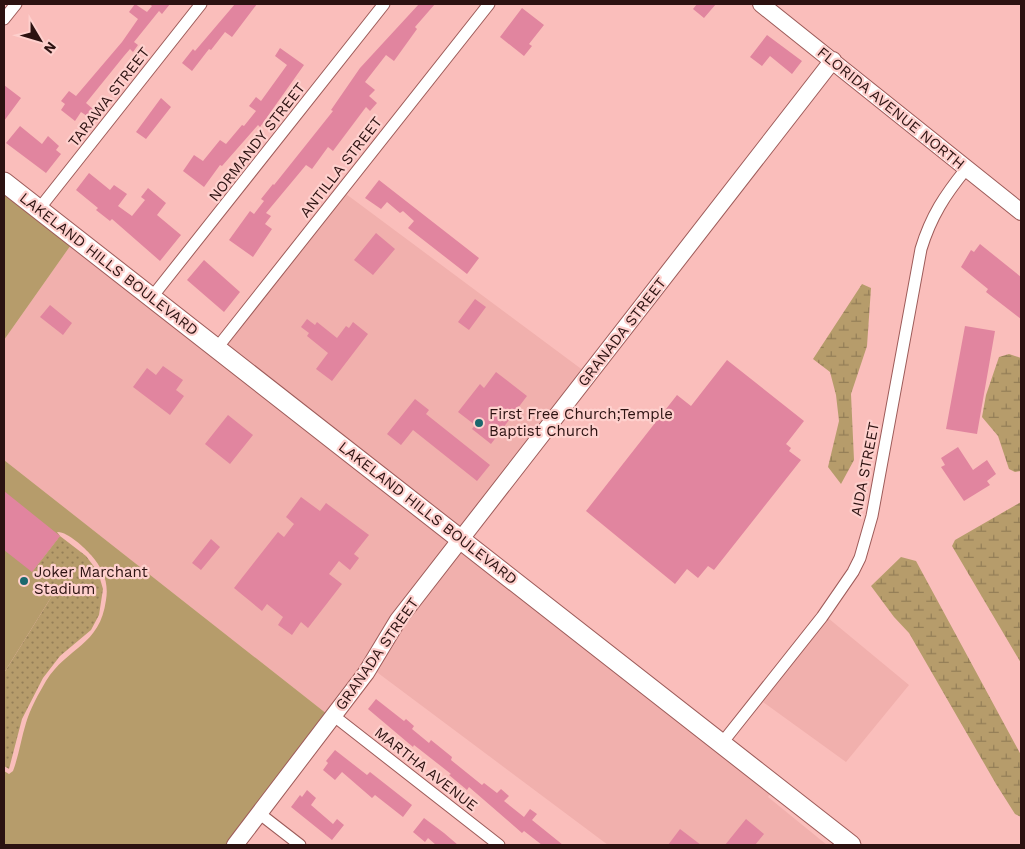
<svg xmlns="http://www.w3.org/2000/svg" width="1025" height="849" viewBox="0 0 1025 849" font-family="'Work Sans',sans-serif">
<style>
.built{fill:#f1b0ad}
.grass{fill:url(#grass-dots)}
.wetland{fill:url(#wetland-marsh)}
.park{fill:#b69c6b}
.building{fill:#e1859f}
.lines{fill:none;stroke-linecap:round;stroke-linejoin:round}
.street-casing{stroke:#9d5b59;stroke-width:13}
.secondary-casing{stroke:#9d5b59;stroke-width:18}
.primary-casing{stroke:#9d5b59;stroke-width:21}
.street{stroke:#fff;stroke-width:11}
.secondary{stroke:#fff;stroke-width:16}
.primary{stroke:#fff;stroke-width:19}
.poi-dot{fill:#1b686e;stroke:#fed0cd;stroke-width:2}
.labels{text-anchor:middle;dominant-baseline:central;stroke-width:4.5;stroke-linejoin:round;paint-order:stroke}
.street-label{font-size:15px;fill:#2c1211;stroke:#fed0cd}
.poi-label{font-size:15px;fill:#2c1211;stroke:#fed0cd;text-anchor:start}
</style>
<defs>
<pattern id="grass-dots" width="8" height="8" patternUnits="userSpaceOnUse" patternTransform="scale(1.25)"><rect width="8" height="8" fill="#b69c6b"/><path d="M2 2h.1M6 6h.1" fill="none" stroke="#947e57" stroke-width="1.8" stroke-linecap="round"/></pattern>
<pattern id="wetland-marsh" width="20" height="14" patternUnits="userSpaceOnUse" patternTransform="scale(1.25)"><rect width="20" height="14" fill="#b69c6b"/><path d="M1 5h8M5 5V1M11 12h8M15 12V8" fill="none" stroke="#947e57"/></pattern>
</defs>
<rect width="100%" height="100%" fill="#fabebb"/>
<!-- built -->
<path class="built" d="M 346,194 L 584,371 L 460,531 L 225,348 Z
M 73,242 L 454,539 L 327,714 L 4,460 L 4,340 Z
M 463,546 L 773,790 L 768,797 L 827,845 L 608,845 L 374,670 L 403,623 Z
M 828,618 L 909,685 L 846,762 L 763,702 Z"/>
<!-- grass -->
<path class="grass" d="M 60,536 L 86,556 L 98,572 L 103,589 L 99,615 L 91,630 L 60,656 L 43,678 L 22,719 L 9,769 L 4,766 L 4,673 L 55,591 L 32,572 Z"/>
<!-- wetland -->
<path class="wetland" d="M 862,284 L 871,288 L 867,346 L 851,394 L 854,460 L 841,484 L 828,467 L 839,421 L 836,395 L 830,372 L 813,359 Z
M 1009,354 L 1021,358 L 1021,471 L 1015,472 L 1009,469 L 998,436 L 982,417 L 986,395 L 999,357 Z
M 1021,502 L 1021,663 L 952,546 L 955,540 Z
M 901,557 L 916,561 L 1021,755 L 1021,817 L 1015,814 L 996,784 L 909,633 L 894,617 L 871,586 Z"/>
<!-- park -->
<path class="park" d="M 4,188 L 73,242 L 4,340 Z
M 4,460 L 327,714 L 228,845 L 4,845 L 4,771 L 9,774 L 13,771 C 19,755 21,739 26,723 C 30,709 39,693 46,681 C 67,647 100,646 106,600 C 109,582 103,569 91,555 C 85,548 67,531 57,532 L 60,536 L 32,572 L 55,591 L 4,673 Z"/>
<!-- building -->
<path class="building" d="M 135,4 L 147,12 L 152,6 L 149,4 L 170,4 L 162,14 L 159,11 L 134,42 L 138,45 L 133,52 L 130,49 L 124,56 L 86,103 L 93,109 L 87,116 L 81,112 L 75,121 L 61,110 L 65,104 L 61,101 L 69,91 L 76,96 L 122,42 L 138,19 L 129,12 Z
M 235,4 L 257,4 L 232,37 L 225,32 L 211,50 L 209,49 L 192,71 L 182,63 L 193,49 L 195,51 Z
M 419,4 L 435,4 L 415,27 L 417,29 L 394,61 L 386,55 L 365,82 L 375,90 L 369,96 L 377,103 L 370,111 L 366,107 L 333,151 L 328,147 L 312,169 L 306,165 L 266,213 L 271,216 L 265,224 L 272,229 L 253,257 L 229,240 L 250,211 L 254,214 L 264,201 L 261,199 L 273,184 L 274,185 L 333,111 L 331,110 L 360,68 Z
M 697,4 L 716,4 L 704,18 L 693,9 Z
M 522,8 L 544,25 L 529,44 L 532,46 L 524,56 L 500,37 Z
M 767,35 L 802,61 L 792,74 L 770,56 L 762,66 L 750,57 Z
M 280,48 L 304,65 L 260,127 L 258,125 L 222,166 L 220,165 L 204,187 L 183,171 L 194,155 L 203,161 L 220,140 L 226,144 L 242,125 L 244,126 L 256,111 L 249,106 L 256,97 L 261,101 L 287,65 L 275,56 Z
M 4,85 L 21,98 L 4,121 Z
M 161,98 L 171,107 L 146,139 L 136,132 Z
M 20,126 L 42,144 L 48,136 L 59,146 L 56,150 L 61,154 L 46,173 L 6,143 Z
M 89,173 L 110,190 L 114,185 L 127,194 L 118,206 L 132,216 L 145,200 L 141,197 L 148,188 L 166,203 L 157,215 L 181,235 L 160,261 L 112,219 L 110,221 L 96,210 L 98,208 L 76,190 Z
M 379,180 L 479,258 L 467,274 L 408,228 L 414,221 L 403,211 L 400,213 L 387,202 L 381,209 L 365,198 Z
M 376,233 L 395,249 L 373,275 L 354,260 Z
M 980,244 L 1021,277 L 1021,319 L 986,292 L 988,289 L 961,267 L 971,250 L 974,252 Z
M 204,260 L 240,292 L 224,312 L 187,280 Z
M 475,299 L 486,307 L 469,330 L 458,322 Z
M 50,305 L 72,323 L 63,335 L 40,317 Z
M 307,319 L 315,325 L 317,322 L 337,338 L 346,326 L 349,328 L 353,322 L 368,334 L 332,381 L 316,369 L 328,353 L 307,336 L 309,333 L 301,327 Z
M 965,326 L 995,331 L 977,434 L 946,429 Z
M 727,360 L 804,421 L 786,444 L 791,448 L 789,451 L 801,460 L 714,570 L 708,566 L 698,578 L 687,569 L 675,584 L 586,511 L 677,395 L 691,406 Z
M 163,366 L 183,380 L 176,390 L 184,396 L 170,415 L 133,387 L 147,368 L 156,375 Z
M 496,372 L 527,396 L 491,444 L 472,429 L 475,425 L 458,412 L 480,384 L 484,388 Z
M 415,399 L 429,410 L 426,414 L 490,465 L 477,481 L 413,430 L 401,445 L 387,434 Z
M 228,415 L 253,435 L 230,464 L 205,444 Z
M 958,447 L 973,470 L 987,460 L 996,474 L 987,481 L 990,485 L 964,501 L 941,467 L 945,465 L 941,458 Z
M 4,491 L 60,536 L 32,572 L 4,550 Z
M 301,497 L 320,511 L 326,503 L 369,535 L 354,554 L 359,558 L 350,570 L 339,561 L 329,574 L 342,584 L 308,628 L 301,622 L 292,635 L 278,625 L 283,617 L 267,604 L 262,611 L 234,588 L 278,532 L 284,537 L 294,524 L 286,517 Z
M 211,539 L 220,547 L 201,570 L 192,563 Z
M 376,699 L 404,721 L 406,719 L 414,726 L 412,729 L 429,743 L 431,740 L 452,757 L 451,760 L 482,785 L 484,783 L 497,793 L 501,789 L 509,796 L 504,801 L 524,817 L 530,809 L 537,814 L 532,820 L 563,845 L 542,845 L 524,831 L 522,833 L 469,787 L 467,790 L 449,775 L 451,774 L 414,745 L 413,747 L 368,709 Z
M 335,750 L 367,775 L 370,772 L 412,805 L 403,817 L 375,795 L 372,798 L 342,772 L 335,780 L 323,770 L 328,763 L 326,761 Z
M 307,790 L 316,798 L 311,805 L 333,824 L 337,819 L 344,825 L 332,840 L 291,807 L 300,795 L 302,797 Z
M 424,818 L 444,833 L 458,845 L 436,845 L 428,838 L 425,842 L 413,832 Z
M 746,819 L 764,834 L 755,845 L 725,845 Z
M 680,829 L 701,845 L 668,845 Z"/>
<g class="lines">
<!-- street casing -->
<g class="street-casing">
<path id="street" d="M 4,19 L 16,4
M 39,209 L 201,4
M 152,297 L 384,4
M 217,348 L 489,4
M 334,716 L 499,845
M 722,743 L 822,617 L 853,572 L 860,558 L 872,516 L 921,249 C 931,216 945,195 966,169
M 260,814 L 300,845"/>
</g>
<!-- secondary casing -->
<g class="secondary-casing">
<path id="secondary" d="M 761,4 L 1021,212
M 235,845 L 366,673 L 398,620 L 833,60"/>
</g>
<!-- primary casing -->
<g class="primary-casing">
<path id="primary" d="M 4,182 L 851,845"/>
</g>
<!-- street -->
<use href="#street" class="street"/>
<!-- secondary -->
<use href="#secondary" class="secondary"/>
<!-- primary -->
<use href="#primary" class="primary"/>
</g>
<!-- markers -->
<g class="poi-dot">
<circle cx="479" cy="423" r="5"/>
<circle cx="24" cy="581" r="5"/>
</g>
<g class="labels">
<!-- street labels -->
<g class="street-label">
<text transform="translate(109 97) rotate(-52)">TARAWA STREET</text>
<text transform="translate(891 108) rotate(39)">FLORIDA AVENUE NORTH</text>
<text transform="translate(257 142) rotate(-52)">NORMANDY STREET</text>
<text transform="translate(341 167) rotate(-52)">ANTILLA STREET</text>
<text transform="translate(109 264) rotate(38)">LAKELAND HILLS BOULEVARD</text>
<text transform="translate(622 332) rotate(-52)">GRANADA STREET</text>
<text transform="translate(865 469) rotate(-79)">AIDA STREET</text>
<text transform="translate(428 513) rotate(38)">LAKELAND HILLS BOULEVARD</text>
<text transform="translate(377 654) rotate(-55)">GRANADA STREET</text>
<text transform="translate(426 769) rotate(38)">MARTHA AVENUE</text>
</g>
<!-- poi labels -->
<g class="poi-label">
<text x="489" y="414">First Free Church;Temple<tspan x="489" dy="17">Baptist Church</tspan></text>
<text x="34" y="572">Joker Marchant<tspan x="34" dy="17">Stadium</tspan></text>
</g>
</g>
<!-- border -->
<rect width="1025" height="849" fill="none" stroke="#2c1211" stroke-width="10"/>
<!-- north arrow -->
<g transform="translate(40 40) rotate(128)" stroke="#fed0cd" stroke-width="4" paint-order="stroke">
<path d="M0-4L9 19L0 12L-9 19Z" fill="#2c1211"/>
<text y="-8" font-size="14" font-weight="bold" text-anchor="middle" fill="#2c1211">N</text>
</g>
</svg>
